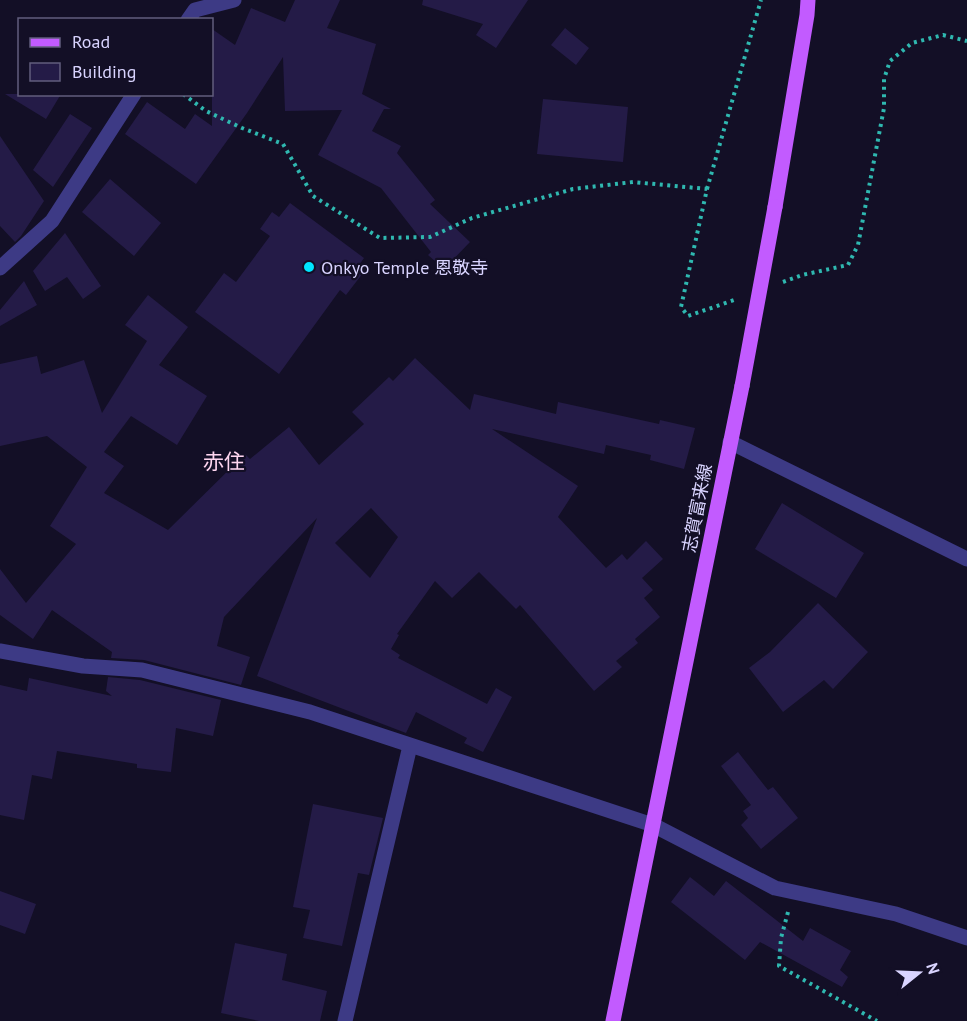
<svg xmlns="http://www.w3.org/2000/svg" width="967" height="1021" viewBox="0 0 967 1021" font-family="'PT Sans','Noto Sans JP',sans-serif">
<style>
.building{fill:#241b47;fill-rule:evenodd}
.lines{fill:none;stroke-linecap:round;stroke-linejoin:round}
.path{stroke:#2fb8b0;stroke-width:4;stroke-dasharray:3 4.5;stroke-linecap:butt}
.minor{stroke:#3d3a85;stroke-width:15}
.major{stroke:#c25bff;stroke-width:15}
.major-bridge{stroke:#c25bff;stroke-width:15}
.poi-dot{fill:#00e5ff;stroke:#130f26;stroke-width:2}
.labels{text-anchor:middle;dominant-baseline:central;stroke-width:4.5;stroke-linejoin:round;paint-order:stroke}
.poi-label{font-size:18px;fill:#d9d4ff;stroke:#130f26;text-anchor:start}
.street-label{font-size:18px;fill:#d9d4ff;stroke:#130f26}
.quarter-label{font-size:21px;fill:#ffd6f0;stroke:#130f26}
</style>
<rect width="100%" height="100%" fill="#130f26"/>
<!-- building -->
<path class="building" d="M 295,0 L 340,0 L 327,28 L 376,44 L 362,94 L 391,109 L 384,109 L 372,131 L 401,146 L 397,153 L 435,200 L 430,204 L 470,242 L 444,269 L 428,255 L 431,252 L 381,188 L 318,155 L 342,110 L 285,111 L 283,57 L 247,113 L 196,184 L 125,134 L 147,102 L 185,129 L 195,114 L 212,126 L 212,29 L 235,45 L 251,8 L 285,22 Z
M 423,0 L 528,0 L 496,48 L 476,35 L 483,24 L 422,5 Z
M 565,28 L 589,48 L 576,65 L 551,45 Z
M 5,94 L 61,94 L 46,119 Z
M 543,99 L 628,107 L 623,162 L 537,154 Z
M 70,114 L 92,128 L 53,187 L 33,170 Z
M 0,136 L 44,201 L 21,236 L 15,242 L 0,226 Z
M 110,179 L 161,223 L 134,256 L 82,212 Z
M 290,203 L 364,258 L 357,268 L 363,273 L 346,295 L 340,290 L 279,374 L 195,312 L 224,273 L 236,282 L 270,236 L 260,229 L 272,212 L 279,217 Z
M 65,233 L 101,286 L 83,299 L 67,277 L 45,291 L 33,271 Z
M 24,281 L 37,305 L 0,326 L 0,310 Z
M 148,295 L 188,327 L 159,365 L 207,396 L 177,445 L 131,416 L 104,452 L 124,466 L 104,493 L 168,530 L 245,454 L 250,459 L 289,427 L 319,465 L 364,424 L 352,412 L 389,377 L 393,381 L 415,358 L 470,410 L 474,394 L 556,414 L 558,402 L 659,424 L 660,420 L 695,428 L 684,469 L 650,460 L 651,455 L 606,445 L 604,454 L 492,429 L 578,486 L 558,517 L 606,568 L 622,554 L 627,560 L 646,541 L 663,559 L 642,578 L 653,590 L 644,598 L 660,617 L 635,639 L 638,643 L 616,661 L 622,667 L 594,691 L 520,605 L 516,609 L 479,572 L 452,598 L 435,581 L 397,634 L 399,635 L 391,649 L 400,655 L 398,658 L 487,704 L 496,688 L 512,697 L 483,752 L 464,743 L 467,738 L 416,712 L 406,733 L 257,676 L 317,518 L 224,617 L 217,646 L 250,657 L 241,685 L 144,660 L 111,658 L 112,652 L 52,610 L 33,639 L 0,615 L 0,569 L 26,603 L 76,544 L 50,526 L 87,467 L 47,436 L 0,446 L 0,364 L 37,356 L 41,374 L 84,360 L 102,413 L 147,341 L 125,325 ZM 371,508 L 398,537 L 370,578 L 335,543 Z
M 782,503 L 864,553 L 836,598 L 755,549 Z
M 818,603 L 868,652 L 833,689 L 824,680 L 783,712 L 749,668 L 770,652 Z
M 108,677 L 140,680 L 221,700 L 213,736 L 176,728 L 171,772 L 137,768 L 137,764 L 57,751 L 52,779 L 32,775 L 24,820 L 0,815 L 0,685 L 27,691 L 29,678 L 112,696 L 106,691 Z
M 738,752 L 768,790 L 773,787 L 798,818 L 761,849 L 741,825 L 748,818 L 743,811 L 751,805 L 721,766 Z
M 313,804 L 383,818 L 369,875 L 358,873 L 342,946 L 303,938 L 310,910 L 293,907 Z
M 690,877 L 714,896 L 726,881 L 803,941 L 810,928 L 851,951 L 840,970 L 848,977 L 842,987 L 760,942 L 745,960 L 671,902 Z
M 0,891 L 36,904 L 25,934 L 0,925 Z
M 235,943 L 287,954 L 282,980 L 327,991 L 320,1021 L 259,1021 L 221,1013 Z"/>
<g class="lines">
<!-- path -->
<path class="path" d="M 183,94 L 206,111 L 242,128 L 283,144 L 313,196 L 380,238 L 430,237 L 472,218 L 573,189 L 633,182 L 707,189 L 681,307 L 688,316 L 737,299
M 707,189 L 761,0
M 783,282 L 802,275 L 848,265 L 858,245 L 884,108 L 884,79 L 890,61 L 912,43 L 943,35 L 967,41
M 788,912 L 781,938 L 779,966 L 877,1021"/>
<!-- minor -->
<path class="minor" d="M 188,20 L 195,10 L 234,0
M 0,268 L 52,221 L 134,94
M 730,442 L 967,559
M 0,651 L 83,666 L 142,670 L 310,712 L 653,825 L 775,888 L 896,914 L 967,938
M 345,1021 L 410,746"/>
<!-- major -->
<path class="major" d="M 775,207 L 807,15 L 808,0
M 613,1021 L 742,386"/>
<!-- major-bridge -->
<path class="major-bridge" d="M 742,386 L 775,207"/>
</g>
<!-- markers -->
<circle class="poi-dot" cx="309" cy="267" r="6"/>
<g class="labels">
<!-- poi labels -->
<g class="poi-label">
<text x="321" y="267">Onkyo Temple 恩敬寺</text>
</g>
<!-- street labels -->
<g class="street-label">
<text transform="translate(697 508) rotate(-79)">志賀富来線</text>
</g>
<!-- quarter labels -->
<g class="quarter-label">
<text x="224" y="461">赤住</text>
</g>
</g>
<!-- legend -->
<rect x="18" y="18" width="195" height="78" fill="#130f26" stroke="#625e7d" stroke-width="1.5"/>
<rect x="30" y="38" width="30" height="9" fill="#c25bff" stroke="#625e7d" stroke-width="1.5"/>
<text x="72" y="48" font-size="18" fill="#d9d4ff">Road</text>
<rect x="30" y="63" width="30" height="18" fill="#241b47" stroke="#625e7d" stroke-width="1.5"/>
<text x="72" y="78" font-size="18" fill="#d9d4ff">Building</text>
<!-- north arrow -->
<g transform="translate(919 973) rotate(72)" stroke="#130f26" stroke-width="4.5" paint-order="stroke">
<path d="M0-4.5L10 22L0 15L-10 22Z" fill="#d9d4ff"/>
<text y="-9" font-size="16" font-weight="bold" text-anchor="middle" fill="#d9d4ff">N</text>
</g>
</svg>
